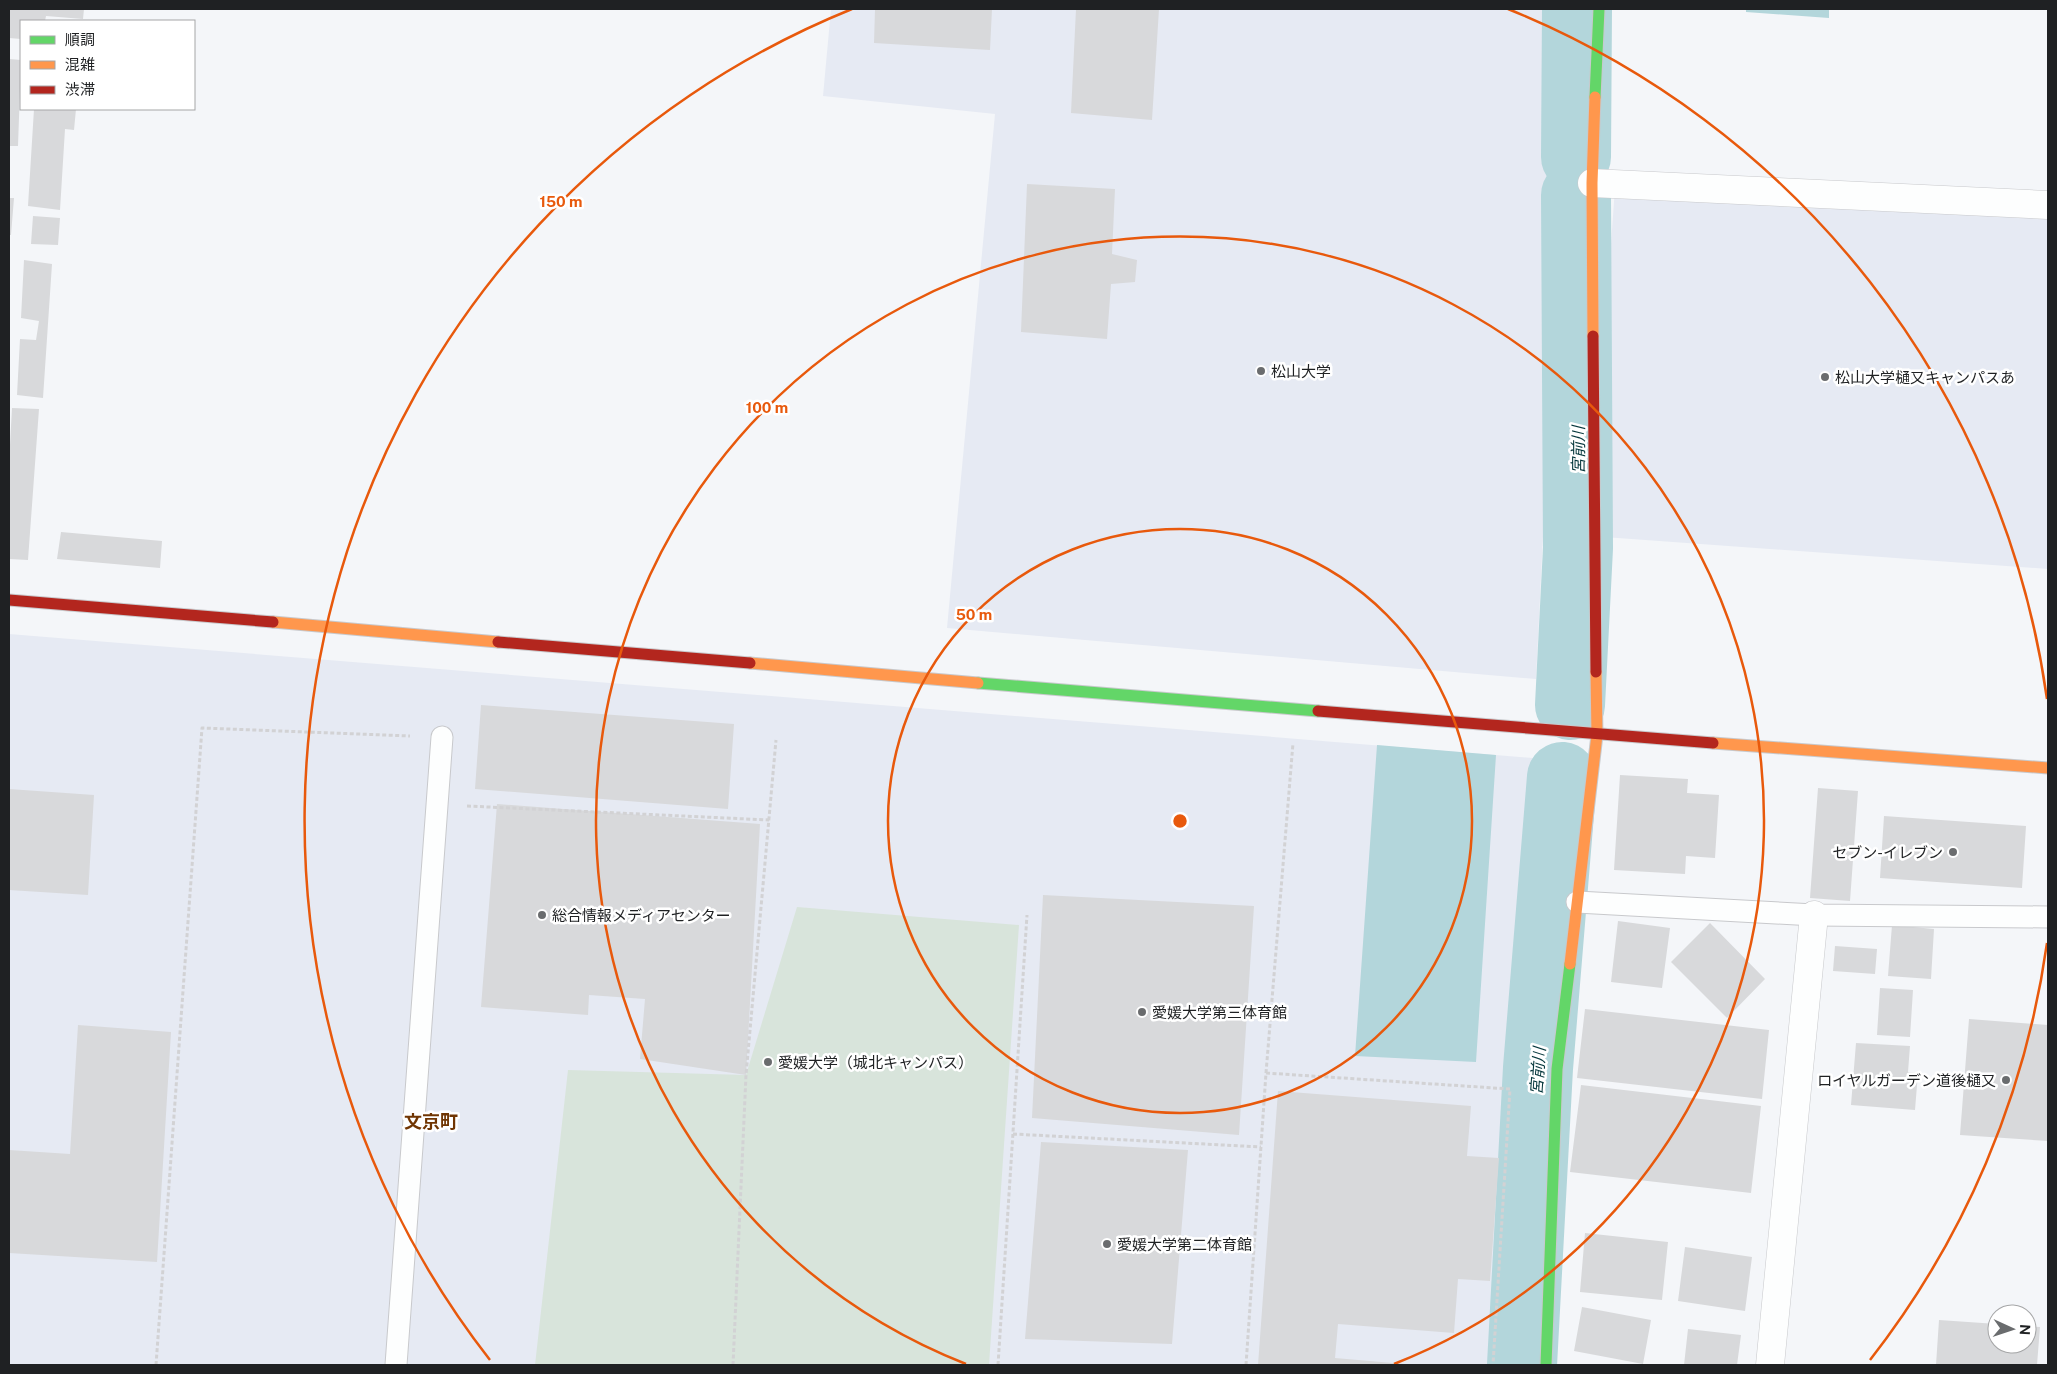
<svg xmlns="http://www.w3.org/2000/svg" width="2057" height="1374" viewBox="0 0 2057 1374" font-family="'Public Sans','Noto Sans JP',sans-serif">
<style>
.built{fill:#e6eaf3}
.green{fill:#d8e4db}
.water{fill:#b3d6db}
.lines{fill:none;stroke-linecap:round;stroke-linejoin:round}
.river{stroke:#b3d6db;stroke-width:70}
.building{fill:#d8d9db}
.lane-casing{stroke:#c8c9cc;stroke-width:23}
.street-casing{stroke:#c8c9cc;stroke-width:29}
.fast-casing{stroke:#c8c9cc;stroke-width:13}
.slow-casing{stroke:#c8c9cc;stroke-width:13}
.jam-casing{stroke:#c8c9cc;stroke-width:13}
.path{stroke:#d2d2d4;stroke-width:3;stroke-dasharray:4 2.5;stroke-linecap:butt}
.lane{stroke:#fdfefe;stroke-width:21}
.street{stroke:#fdfefe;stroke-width:28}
.fast{stroke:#63d668;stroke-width:11}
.slow{stroke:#ff974d;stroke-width:11}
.jam{stroke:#b3261e;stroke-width:11}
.ring{fill:none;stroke:#e8590c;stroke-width:2.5}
.poi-dot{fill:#6a6c6e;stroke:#fff;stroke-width:2}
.labels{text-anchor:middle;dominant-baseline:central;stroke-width:5;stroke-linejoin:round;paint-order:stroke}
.poi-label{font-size:15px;fill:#1f2123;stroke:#fff;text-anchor:start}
.water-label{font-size:16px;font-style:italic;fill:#04363b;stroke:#fff}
.quarter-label{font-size:18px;font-weight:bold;fill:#703502;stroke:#fff}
.centre{fill:#e8590c;stroke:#fff;stroke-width:2.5}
.ring-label{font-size:15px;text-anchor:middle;font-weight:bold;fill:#e8590c;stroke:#fff;stroke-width:5;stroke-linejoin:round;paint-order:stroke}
</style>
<rect width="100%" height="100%" fill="#f4f6f9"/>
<!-- built -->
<path class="built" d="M 831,9 L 1569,9 L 1536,679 L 947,628 L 995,114 L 823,96 Z
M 1615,188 L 2048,219 L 2048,569 L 1590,536 Z
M 9,634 L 1544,759 L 1510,1365 L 9,1365 Z"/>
<!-- green -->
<path class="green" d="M 797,907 L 1019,925 L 989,1365 L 535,1365 L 568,1070 L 746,1075 Z"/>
<!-- water -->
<path class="water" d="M 1746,9 L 1829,9 L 1829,18 L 1746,12 Z
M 1377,745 L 1496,755 L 1476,1062 L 1355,1056 Z"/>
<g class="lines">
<!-- river -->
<path class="river" d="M 1576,157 L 1577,9
M 1570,705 L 1578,548 L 1576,195
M 1522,1365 L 1538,1068 L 1562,777"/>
</g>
<!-- building -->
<path class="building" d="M 9,9 L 84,9 L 83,19 L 46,16 L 45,21 L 21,21 L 21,39 L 9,38 Z
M 875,9 L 992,9 L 990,50 L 874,43 Z
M 1076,9 L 1159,9 L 1152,120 L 1071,113 Z
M 9,59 L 21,60 L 18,146 L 9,146 Z
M 34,109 L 76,109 L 74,130 L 65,129 L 60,210 L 28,206 Z
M 1027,184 L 1115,189 L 1112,254 L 1137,260 L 1135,282 L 1111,284 L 1107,339 L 1021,332 Z
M 9,198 L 14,198 L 11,235 L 9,235 Z
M 33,216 L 60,218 L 58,245 L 31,244 Z
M 24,260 L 52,264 L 43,398 L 17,395 L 20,339 L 36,340 L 39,321 L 21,318 Z
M 12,408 L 39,409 L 28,560 L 9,559 L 9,463 Z
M 61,532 L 162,541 L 160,568 L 57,559 Z
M 481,705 L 734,724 L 728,809 L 475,789 Z
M 1620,775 L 1688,779 L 1687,793 L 1719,795 L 1715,858 L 1686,856 L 1685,874 L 1614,870 Z
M 1818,788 L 1858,791 L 1850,901 L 1810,898 Z
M 9,789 L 94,795 L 88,895 L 9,890 Z
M 497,804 L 760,824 L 746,1075 L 640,1059 L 645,999 L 589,995 L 588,1015 L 481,1007 Z
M 1884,816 L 2026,826 L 2022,888 L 1880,878 Z
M 1043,895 L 1254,906 L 1239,1135 L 1032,1118 Z
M 1618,921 L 1670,928 L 1662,988 L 1611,982 Z
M 1710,923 L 1765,979 L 1727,1018 L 1671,962 Z
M 1892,925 L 1934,929 L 1931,979 L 1888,976 Z
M 1835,946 L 1877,949 L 1875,974 L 1833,971 Z
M 1880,988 L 1913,990 L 1910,1037 L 1877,1035 Z
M 1585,1009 L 1769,1030 L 1762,1099 L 1577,1078 Z
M 1969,1019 L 2048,1025 L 2048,1141 L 1960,1135 Z
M 78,1025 L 171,1032 L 157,1262 L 9,1253 L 9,1150 L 70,1154 Z
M 1856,1043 L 1910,1046 L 1908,1072 L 1918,1073 L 1915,1110 L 1851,1105 Z
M 1581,1085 L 1761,1106 L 1751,1193 L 1570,1172 Z
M 1278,1091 L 1471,1106 L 1467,1156 L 1499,1158 L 1490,1281 L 1458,1279 L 1454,1333 L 1338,1324 L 1335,1358 L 1416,1365 L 1258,1365 Z
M 1041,1142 L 1188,1150 L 1172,1344 L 1025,1339 Z
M 1585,1233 L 1668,1242 L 1662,1300 L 1580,1292 Z
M 1685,1247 L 1752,1257 L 1745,1311 L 1678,1301 Z
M 1582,1307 L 1651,1320 L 1643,1364 L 1574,1351 Z
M 1939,1320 L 1997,1324 L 1997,1344 L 2027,1344 L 2027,1326 L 2040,1327 L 2037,1365 L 1936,1365 Z
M 1688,1329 L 1741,1335 L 1737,1365 L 1684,1365 Z"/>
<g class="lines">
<!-- lane casing -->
<g class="lane-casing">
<path id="lane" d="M 1577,902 L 1814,915 L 2048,917
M 396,1365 L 442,737"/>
</g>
<!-- street casing -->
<g class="street-casing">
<path id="street" d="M 1592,183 L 2048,205
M 1770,1365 L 1814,915"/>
</g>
<!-- fast casing -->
<g class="fast-casing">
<path id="fast" d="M 1595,97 L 1599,9
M 978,683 L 1318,711
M 1546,1365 L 1557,1069 L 1570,964"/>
</g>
<!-- slow casing -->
<g class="slow-casing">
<path id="slow" d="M 1593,336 L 1592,183 L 1595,97
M 273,622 L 498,642
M 750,663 L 978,683
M 1713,743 L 2048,768
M 1570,964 L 1597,735 L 1596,672"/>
</g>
<!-- jam casing -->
<g class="jam-casing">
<path id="jam" d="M 1593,336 L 1596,672
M 9,600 L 273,622
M 498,642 L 750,663
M 1318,711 L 1713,743"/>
</g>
<!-- path -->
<path class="path" d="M 467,806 L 769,820
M 1266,1073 L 1510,1089 L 1493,1365
M 1013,1134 L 1261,1147
M 156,1365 L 202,728 L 410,736
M 733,1365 L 746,1075 L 776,740
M 998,1365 L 1027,915
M 1246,1365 L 1266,1073 L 1293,743"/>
<!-- lane -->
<use href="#lane" class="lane"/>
<!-- street -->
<use href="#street" class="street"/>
<!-- fast -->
<use href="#fast" class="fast"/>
<!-- slow -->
<use href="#slow" class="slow"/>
<!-- jam -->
<use href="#jam" class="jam"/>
</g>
<!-- distance rings -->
<g class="ring">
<circle cx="1180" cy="821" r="292"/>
<path d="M966 1364A584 584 0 1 1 1394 1364"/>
<path d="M2047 943A876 876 0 0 1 1870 1360M490 1360A876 876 0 0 1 852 9M1508 9A876 876 0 0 1 2047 699"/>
</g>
<!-- markers -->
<g class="poi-dot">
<circle cx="1261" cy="371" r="5"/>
<circle cx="1825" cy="377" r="5"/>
<circle cx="1953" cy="852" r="5"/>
<circle cx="542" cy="915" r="5"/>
<circle cx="1142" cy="1012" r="5"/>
<circle cx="768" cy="1062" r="5"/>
<circle cx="2006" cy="1080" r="5"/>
<circle cx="1107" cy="1244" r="5"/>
</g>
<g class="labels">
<!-- poi labels -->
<g class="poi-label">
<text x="1271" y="371">松山大学</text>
<text x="1835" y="377">松山大学樋又キャンパスあ</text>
<text x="1943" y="852" text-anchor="end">セブン-イレブン</text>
<text x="552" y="915">総合情報メディアセンター</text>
<text x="1152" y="1012">愛媛大学第三体育館</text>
<text x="778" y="1062">愛媛大学（城北キャンパス）</text>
<text x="1996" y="1080" text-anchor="end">ロイヤルガーデン道後樋又</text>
<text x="1117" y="1244">愛媛大学第二体育館</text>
</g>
<!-- water labels -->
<g class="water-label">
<text transform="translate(1578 450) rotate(-90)">宮前川</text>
<text transform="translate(1538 1071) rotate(-86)">宮前川</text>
</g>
<!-- quarter labels -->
<g class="quarter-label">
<text x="431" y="1121">文京町</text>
</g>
</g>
<circle cx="1180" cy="821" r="8" class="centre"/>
<g class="ring-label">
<text x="561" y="207">150 m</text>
<text x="767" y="413">100 m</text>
<text x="974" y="620">50 m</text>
</g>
<!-- border -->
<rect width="2057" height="1374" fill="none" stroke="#1f2123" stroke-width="20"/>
<!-- legend -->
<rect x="20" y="20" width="175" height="90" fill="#ffffff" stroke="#a5a6a7"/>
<rect x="30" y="36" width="25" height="8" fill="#63d668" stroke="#a5a6a7"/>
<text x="65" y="45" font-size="15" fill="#1f2123">順調</text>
<rect x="30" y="61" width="25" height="8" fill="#ff974d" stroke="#a5a6a7"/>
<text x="65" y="70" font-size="15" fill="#1f2123">混雑</text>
<rect x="30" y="86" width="25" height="8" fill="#b3261e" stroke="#a5a6a7"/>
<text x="65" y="95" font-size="15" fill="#1f2123">渋滞</text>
<!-- north arrow -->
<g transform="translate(2012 1329) rotate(93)"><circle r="24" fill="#ffffff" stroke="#a5a6a7"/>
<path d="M0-4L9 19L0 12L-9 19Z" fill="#6a6c6e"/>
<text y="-8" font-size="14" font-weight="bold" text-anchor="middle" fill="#1f2123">N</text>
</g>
</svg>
